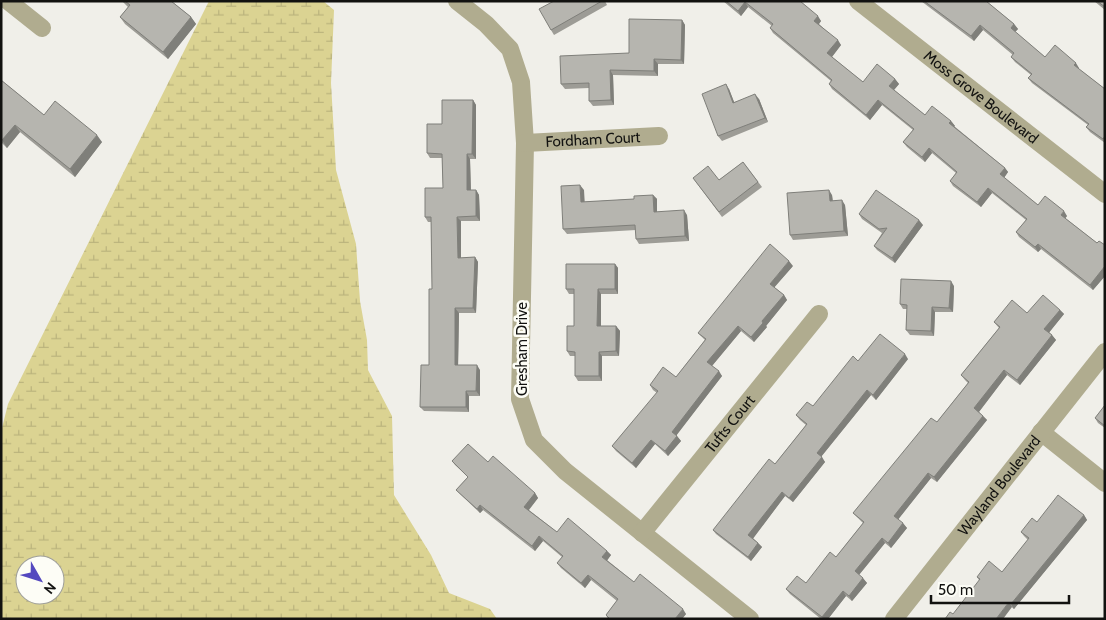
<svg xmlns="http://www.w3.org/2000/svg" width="1106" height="620" viewBox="0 0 1106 620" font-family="Cabin,sans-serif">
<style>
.wetland{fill:url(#wetland-marsh);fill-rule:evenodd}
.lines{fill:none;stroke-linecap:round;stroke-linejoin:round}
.street{stroke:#b0ac8f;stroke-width:18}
.wall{fill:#9d9c96}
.shaded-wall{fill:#7f7f7a}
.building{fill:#b6b5af;stroke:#7f7f7a}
.labels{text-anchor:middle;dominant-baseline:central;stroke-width:5;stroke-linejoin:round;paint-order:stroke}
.street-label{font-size:15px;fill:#121210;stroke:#fdfdf6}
</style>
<defs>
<pattern id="wetland-marsh" width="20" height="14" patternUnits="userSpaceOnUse" patternTransform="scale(1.25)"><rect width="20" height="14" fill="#dbd392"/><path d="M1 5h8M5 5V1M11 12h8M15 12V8" fill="none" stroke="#bbb47d"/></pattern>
</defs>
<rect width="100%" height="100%" fill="#f0efe9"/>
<!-- wetland -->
<path class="wetland" d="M 209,1 L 323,1 L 334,10 L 331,83 L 336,170 L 356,244 L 360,301 L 367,340 L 368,370 L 392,416 L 394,495 L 431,555 L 449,593 L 490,609 L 497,619 L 1,619 L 1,432 L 8,404 ZM 25,565 L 55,565 L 55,595 L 25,595 Z"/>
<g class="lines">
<!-- street -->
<g class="street">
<path d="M 8,1 L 42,28"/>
<path d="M 457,1 L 486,24 L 510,49 L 521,82 L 525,143 L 520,399 L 534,440 L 565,471 L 750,619"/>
<path id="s1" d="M 858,1 L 1105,194"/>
<path id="s2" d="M 525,143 L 659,136"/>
<path d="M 1041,432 L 1105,483"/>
<path id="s3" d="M 642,533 L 819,314"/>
<path id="s4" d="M 894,619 L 1105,352"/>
</g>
</g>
<!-- wall -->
<path class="wall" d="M 122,1 L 171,1 L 191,17 L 196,24 L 168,59 L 125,24 L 120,17 L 128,7 Z
M 554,1 L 605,1 L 607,5 L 554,35 L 551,30 Z
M 723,1 L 800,1 L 821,21 L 819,24 L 841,45 L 832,57 L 863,82 L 895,79 L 899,84 L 894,90 L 925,115 L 951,121 L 955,126 L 954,126 L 1005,168 L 1008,172 L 1004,178 L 1038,205 L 1067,216 L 1065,218 L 1097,243 L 1105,245 L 1105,276 L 1093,290 L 1041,249 L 1038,252 L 1019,237 L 1016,232 L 1026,220 L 992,193 L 981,207 L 953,186 L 950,181 L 956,173 L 932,153 L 925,162 L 907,147 L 903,142 L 913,130 L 882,105 L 870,120 L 832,89 L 829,84 L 831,81 L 773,33 L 770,28 L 772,26 L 748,7 L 741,16 Z
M 921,1 L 986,1 L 1014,24 L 1018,29 L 1015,32 L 1045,57 L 1079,68 L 1079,69 L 1105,89 L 1105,143 L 1090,132 L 1086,127 L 1088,125 L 1032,83 L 1028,78 L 1031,75 L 1015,62 L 1011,57 L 1013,55 L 983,30 L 974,41 Z
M 1094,1 L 1105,1 L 1105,10 Z
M 682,20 L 685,25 L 684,64 L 658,64 L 658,76 L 613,75 L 614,105 L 593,106 L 589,101 L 589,88 L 565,89 L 561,84 L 629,53 Z
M 1,80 L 44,115 L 102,142 L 75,177 L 20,132 L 7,148 L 1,142 Z
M 729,89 L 734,102 L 759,99 L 768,122 L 722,141 L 718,136 Z
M 473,100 L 476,105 L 476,159 L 470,159 L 471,190 L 476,190 L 479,195 L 480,221 L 461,221 L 461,258 L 475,257 L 478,262 L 476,313 L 459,313 L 458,365 L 480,370 L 480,396 L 469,396 L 469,412 L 424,411 L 420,407 L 429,365 L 432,289 L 431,222 L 428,222 L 425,217 L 443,188 L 442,158 L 430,158 L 427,153 L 442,124 Z
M 743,162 L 762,187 L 722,217 L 693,178 L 719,180 Z
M 584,190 L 584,202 L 634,199 L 653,195 L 657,199 L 657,212 L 687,215 L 689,241 L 639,244 L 636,239 L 636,230 L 567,234 L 563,229 Z
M 832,195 L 833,201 L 845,205 L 848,236 L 793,240 L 790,235 Z
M 859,214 L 923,225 L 895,263 L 877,250 L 874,246 L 882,233 L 862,219 Z
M 615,264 L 618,268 L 618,294 L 601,294 L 601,326 L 616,326 L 620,331 L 619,356 L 602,356 L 602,381 L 578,381 L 575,376 L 575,356 L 570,356 L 567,351 L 574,326 L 574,294 L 569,294 L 566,289 Z
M 793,266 L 774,287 L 784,295 L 787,300 L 766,326 L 767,327 L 754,342 L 741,331 L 712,366 L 722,376 L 676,435 L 681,441 L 668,456 L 655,444 L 636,468 L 616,451 L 612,446 L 657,393 L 653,390 L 650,385 L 676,377 L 705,340 L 698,333 Z
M 954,286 L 953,312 L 935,312 L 934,336 L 910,335 L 906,330 L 907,309 L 903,309 L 900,304 Z
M 1060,310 L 1064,314 L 1049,332 L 1056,340 L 1020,385 L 1007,375 L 979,412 L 987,420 L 937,482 L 931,478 L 898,519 L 907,528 L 891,548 L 885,543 L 859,575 L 867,583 L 852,601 L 846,596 L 828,619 L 821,619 L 790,594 L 786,589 L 806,583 L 836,557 L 863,523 L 853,513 L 937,422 L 968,383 L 965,380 L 961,375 L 999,328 L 994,322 L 1027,313 Z
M 908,359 L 876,400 L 871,395 L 821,457 L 825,462 L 793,502 L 785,496 L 753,538 L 762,547 L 751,561 L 716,534 L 713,530 L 775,464 L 806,425 L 800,420 L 796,415 L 813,406 L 858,361 Z
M 1105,405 L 1105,428 L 1098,423 L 1095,418 Z
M 452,461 L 488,462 L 535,493 L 538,498 L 529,510 L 557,532 L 607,551 L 611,555 L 607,560 L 634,582 L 686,614 L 682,619 L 608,619 L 606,615 L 617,601 L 591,580 L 585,588 L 561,568 L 557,563 L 562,557 L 543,541 L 535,551 L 483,510 L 480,513 L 460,494 L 456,490 L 468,477 L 455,465 Z
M 1084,515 L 1087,520 L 1014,609 L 979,580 L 977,577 L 1002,572 L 1028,540 L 1024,536 L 1021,532 L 1037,522 Z"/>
<!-- shaded-wall -->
<path class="shaded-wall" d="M 745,2 L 748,7 L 741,16 L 738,11 Z
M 818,16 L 821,21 L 818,25 L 814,21 Z
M 191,17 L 196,24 L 168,59 L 163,52 Z
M 682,20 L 685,25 L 684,64 L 681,60 Z
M 1014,24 L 1018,29 L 1014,33 L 1011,28 Z
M 980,25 L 983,30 L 974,41 L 971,36 Z
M 838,40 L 841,45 L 831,58 L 827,53 Z
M 654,59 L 658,64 L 658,76 L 654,71 Z
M 1076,63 L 1079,68 L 1077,70 L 1074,65 Z
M 610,70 L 613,75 L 614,105 L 611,100 Z
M 895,79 L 899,84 L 893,91 L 889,86 Z
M 726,84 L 729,89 L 736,107 L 733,103 Z
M 755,94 L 759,99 L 768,122 L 765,118 Z
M 473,100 L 476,105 L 476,159 L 472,154 Z
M 878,100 L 882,105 L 870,120 L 866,115 Z
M 951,121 L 955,126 L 953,128 L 949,123 Z
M 15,125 L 20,132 L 7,148 L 2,140 Z
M 97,135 L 102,142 L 75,177 L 70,169 Z
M 929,148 L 932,153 L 925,162 L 922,157 Z
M 467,154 L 470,159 L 471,195 L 467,190 Z
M 1005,168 L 1008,172 L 1003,179 L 1000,174 Z
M 580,185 L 584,190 L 585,207 L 581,202 Z
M 988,188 L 992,193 L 981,207 L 977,202 Z
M 476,190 L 479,195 L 480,221 L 476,216 Z
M 829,190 L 832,195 L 833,206 L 830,201 Z
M 653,195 L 657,199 L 657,217 L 654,212 Z
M 842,200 L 845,205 L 848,236 L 844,231 Z
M 684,210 L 687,215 L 689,241 L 685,236 Z
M 1064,211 L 1067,216 L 1064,220 L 1061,215 Z
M 457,217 L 461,221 L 461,262 L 458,258 Z
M 919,220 L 923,225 L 895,263 L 892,258 Z
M 1038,244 L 1041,249 L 1038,252 L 1035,247 Z
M 475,257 L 478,262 L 476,313 L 473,308 Z
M 789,261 L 793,266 L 773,289 L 770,284 Z
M 615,264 L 618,268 L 618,294 L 615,289 Z
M 1105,266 L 1105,276 L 1093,290 L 1090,285 Z
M 951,281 L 954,286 L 953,312 L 949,308 Z
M 598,289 L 601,294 L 601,331 L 597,326 Z
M 784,295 L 787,300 L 766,326 L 767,327 L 754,342 L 751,337 L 762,321 Z
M 932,307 L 935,312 L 934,336 L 931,331 Z
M 455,308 L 459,313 L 458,370 L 455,365 Z
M 1060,310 L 1064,314 L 1048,334 L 1044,329 Z
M 616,326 L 620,331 L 619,356 L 616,351 Z
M 738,326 L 741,331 L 711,367 L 707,362 Z
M 1052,335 L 1056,340 L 1020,385 L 1017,380 Z
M 599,352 L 602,356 L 602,381 L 599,376 Z
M 905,354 L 908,359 L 876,400 L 873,395 Z
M 477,365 L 480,370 L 480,396 L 476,391 Z
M 1004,370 L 1007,375 L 978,413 L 974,408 Z
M 719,371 L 722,376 L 676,436 L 672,432 Z
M 867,390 L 871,395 L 820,458 L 817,453 Z
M 466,391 L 469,396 L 469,412 L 466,407 Z
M 983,416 L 987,420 L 937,482 L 934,477 Z
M 677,436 L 681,441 L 668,456 L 665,451 Z
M 651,440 L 655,444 L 636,468 L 632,463 Z
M 822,457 L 825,462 L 793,502 L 789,498 Z
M 928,473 L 931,478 L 897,521 L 894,516 Z
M 782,492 L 785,496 L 752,540 L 748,535 Z
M 535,493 L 538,498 L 527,512 L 524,507 Z
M 480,505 L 483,510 L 480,513 L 477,509 Z
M 1084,515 L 1087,520 L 1014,609 L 1011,604 Z
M 903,523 L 907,528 L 891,548 L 888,543 Z
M 539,536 L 543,541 L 535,551 L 532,546 Z
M 882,538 L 885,543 L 858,576 L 855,571 Z
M 758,543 L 762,547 L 751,561 L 748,557 Z
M 607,551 L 611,555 L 606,562 L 602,557 Z
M 588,575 L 591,580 L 585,588 L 581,583 Z
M 863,578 L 867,583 L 852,601 L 849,596 Z
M 843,591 L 846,596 L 828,619 L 823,619 L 822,617 Z
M 1009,602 L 1012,607 L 1003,619 L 996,619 Z
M 683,609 L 686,614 L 682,619 L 675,619 Z"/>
<!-- building -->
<path class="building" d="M 125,1 L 171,1 L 191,17 L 163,52 L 120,17 L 130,5 Z
M 554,1 L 602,1 L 551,30 L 539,9 Z
M 726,1 L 800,1 L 818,16 L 814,21 L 838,40 L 827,53 L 863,82 L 877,64 L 895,79 L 889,86 L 925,115 L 932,106 L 951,121 L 949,123 L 1005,168 L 1000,174 L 1038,205 L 1045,196 L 1064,211 L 1061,215 L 1097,243 L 1099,241 L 1105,245 L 1105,266 L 1090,285 L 1038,244 L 1035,247 L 1016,232 L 1027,219 L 988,188 L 977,202 L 950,181 L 957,172 L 929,148 L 922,157 L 903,142 L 914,129 L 878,100 L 866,115 L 829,84 L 832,80 L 770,28 L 773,24 L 745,2 L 738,11 Z
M 924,1 L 986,1 L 1014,24 L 1011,28 L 1045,57 L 1055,45 L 1076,63 L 1074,65 L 1105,89 L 1105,136 L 1103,139 L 1086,127 L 1089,124 L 1028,78 L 1032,74 L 1011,57 L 1014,53 L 980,25 L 971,36 Z
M 1097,1 L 1105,1 L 1105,7 Z
M 629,19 L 682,20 L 681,60 L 654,59 L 654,71 L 610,70 L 611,100 L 589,101 L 589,83 L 561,84 L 560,56 L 629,53 Z
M 1,80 L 44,115 L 55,101 L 97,135 L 70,169 L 15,125 L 2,140 L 1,139 Z
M 726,84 L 733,103 L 755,94 L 765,118 L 718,136 L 702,94 Z
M 442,100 L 473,100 L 472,154 L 467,154 L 467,190 L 476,190 L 476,216 L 457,217 L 458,258 L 475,257 L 473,308 L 455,308 L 455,365 L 477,365 L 476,391 L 466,391 L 466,407 L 420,407 L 421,365 L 429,365 L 429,289 L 432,289 L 431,217 L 425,217 L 425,188 L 443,188 L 442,154 L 427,153 L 427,124 L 442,124 Z
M 743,162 L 758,182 L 719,212 L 693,178 L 708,166 L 719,180 Z
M 580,185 L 581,202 L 634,199 L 634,196 L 653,195 L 654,212 L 684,210 L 685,236 L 636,239 L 635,225 L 563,229 L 561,186 Z
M 829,190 L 830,201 L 842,200 L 844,231 L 790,235 L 787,193 Z
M 876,190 L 919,220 L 892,258 L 874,246 L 887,228 L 879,229 L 859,214 Z
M 770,244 L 789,261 L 770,284 L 784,295 L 762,321 L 763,323 L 751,337 L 738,326 L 707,362 L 719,371 L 672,432 L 677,436 L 665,451 L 651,440 L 632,463 L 612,446 L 658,391 L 650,385 L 663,367 L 676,377 L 706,339 L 698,333 Z
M 566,264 L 615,264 L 615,289 L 598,289 L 597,326 L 616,326 L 616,351 L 599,352 L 599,376 L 575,376 L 575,352 L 567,351 L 567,326 L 574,326 L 574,289 L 566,289 Z
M 901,279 L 951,281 L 949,308 L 932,307 L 931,331 L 906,330 L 907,305 L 900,304 Z
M 1043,295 L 1060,310 L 1044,329 L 1052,335 L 1017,380 L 1004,370 L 974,408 L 983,416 L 934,477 L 928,473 L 894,516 L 903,523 L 888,543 L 882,538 L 855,571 L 863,578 L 849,596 L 843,591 L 822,617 L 786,589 L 797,576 L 806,583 L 830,552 L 836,557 L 864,522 L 853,513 L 931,418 L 937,422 L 969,382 L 961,375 L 1000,327 L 994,322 L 1012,300 L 1027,313 Z
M 880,334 L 905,354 L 873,395 L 867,390 L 817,453 L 822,457 L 789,498 L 782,492 L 748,535 L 758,543 L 748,557 L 713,530 L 769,459 L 775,464 L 807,424 L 796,415 L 807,402 L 813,406 L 853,356 L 858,361 Z
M 1105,405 L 1105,426 L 1095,418 Z
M 468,444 L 488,462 L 493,456 L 535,493 L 524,507 L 557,532 L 568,518 L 607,551 L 602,557 L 634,582 L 640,574 L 683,609 L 675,619 L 610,619 L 606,615 L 618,599 L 588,575 L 581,583 L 557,563 L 563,556 L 539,536 L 532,546 L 480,505 L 477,509 L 456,490 L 468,477 L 452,461 Z
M 1058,495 L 1084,515 L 1011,604 L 1009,602 L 996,619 L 945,619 L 950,612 L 953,614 L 980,579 L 977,577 L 989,561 L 1002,572 L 1029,538 L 1021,532 L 1032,518 L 1037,522 Z"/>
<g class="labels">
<!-- street labels -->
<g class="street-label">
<text stroke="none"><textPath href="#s1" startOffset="156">Moss Grove Boulevard</textPath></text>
<text stroke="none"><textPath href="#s2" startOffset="68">Fordham Court</textPath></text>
<text transform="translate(522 349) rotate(-90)">Gresham Drive</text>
<text stroke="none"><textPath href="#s3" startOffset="140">Tufts Court</textPath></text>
<text stroke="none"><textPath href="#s4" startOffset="170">Wayland Boulevard</textPath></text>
</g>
</g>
<!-- border -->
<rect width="1106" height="620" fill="none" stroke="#121210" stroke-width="5"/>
<!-- north arrow -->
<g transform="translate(40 580) rotate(129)"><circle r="24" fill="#fdfdf6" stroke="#9f9f9a"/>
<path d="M0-4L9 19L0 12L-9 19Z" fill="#5448bf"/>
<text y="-8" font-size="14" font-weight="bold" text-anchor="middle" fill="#121210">N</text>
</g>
<!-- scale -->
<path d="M931 595v8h138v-8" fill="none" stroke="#121210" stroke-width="2.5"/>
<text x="938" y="595" font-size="15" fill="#121210" stroke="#fdfdf6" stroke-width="4" paint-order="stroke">50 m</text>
</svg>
